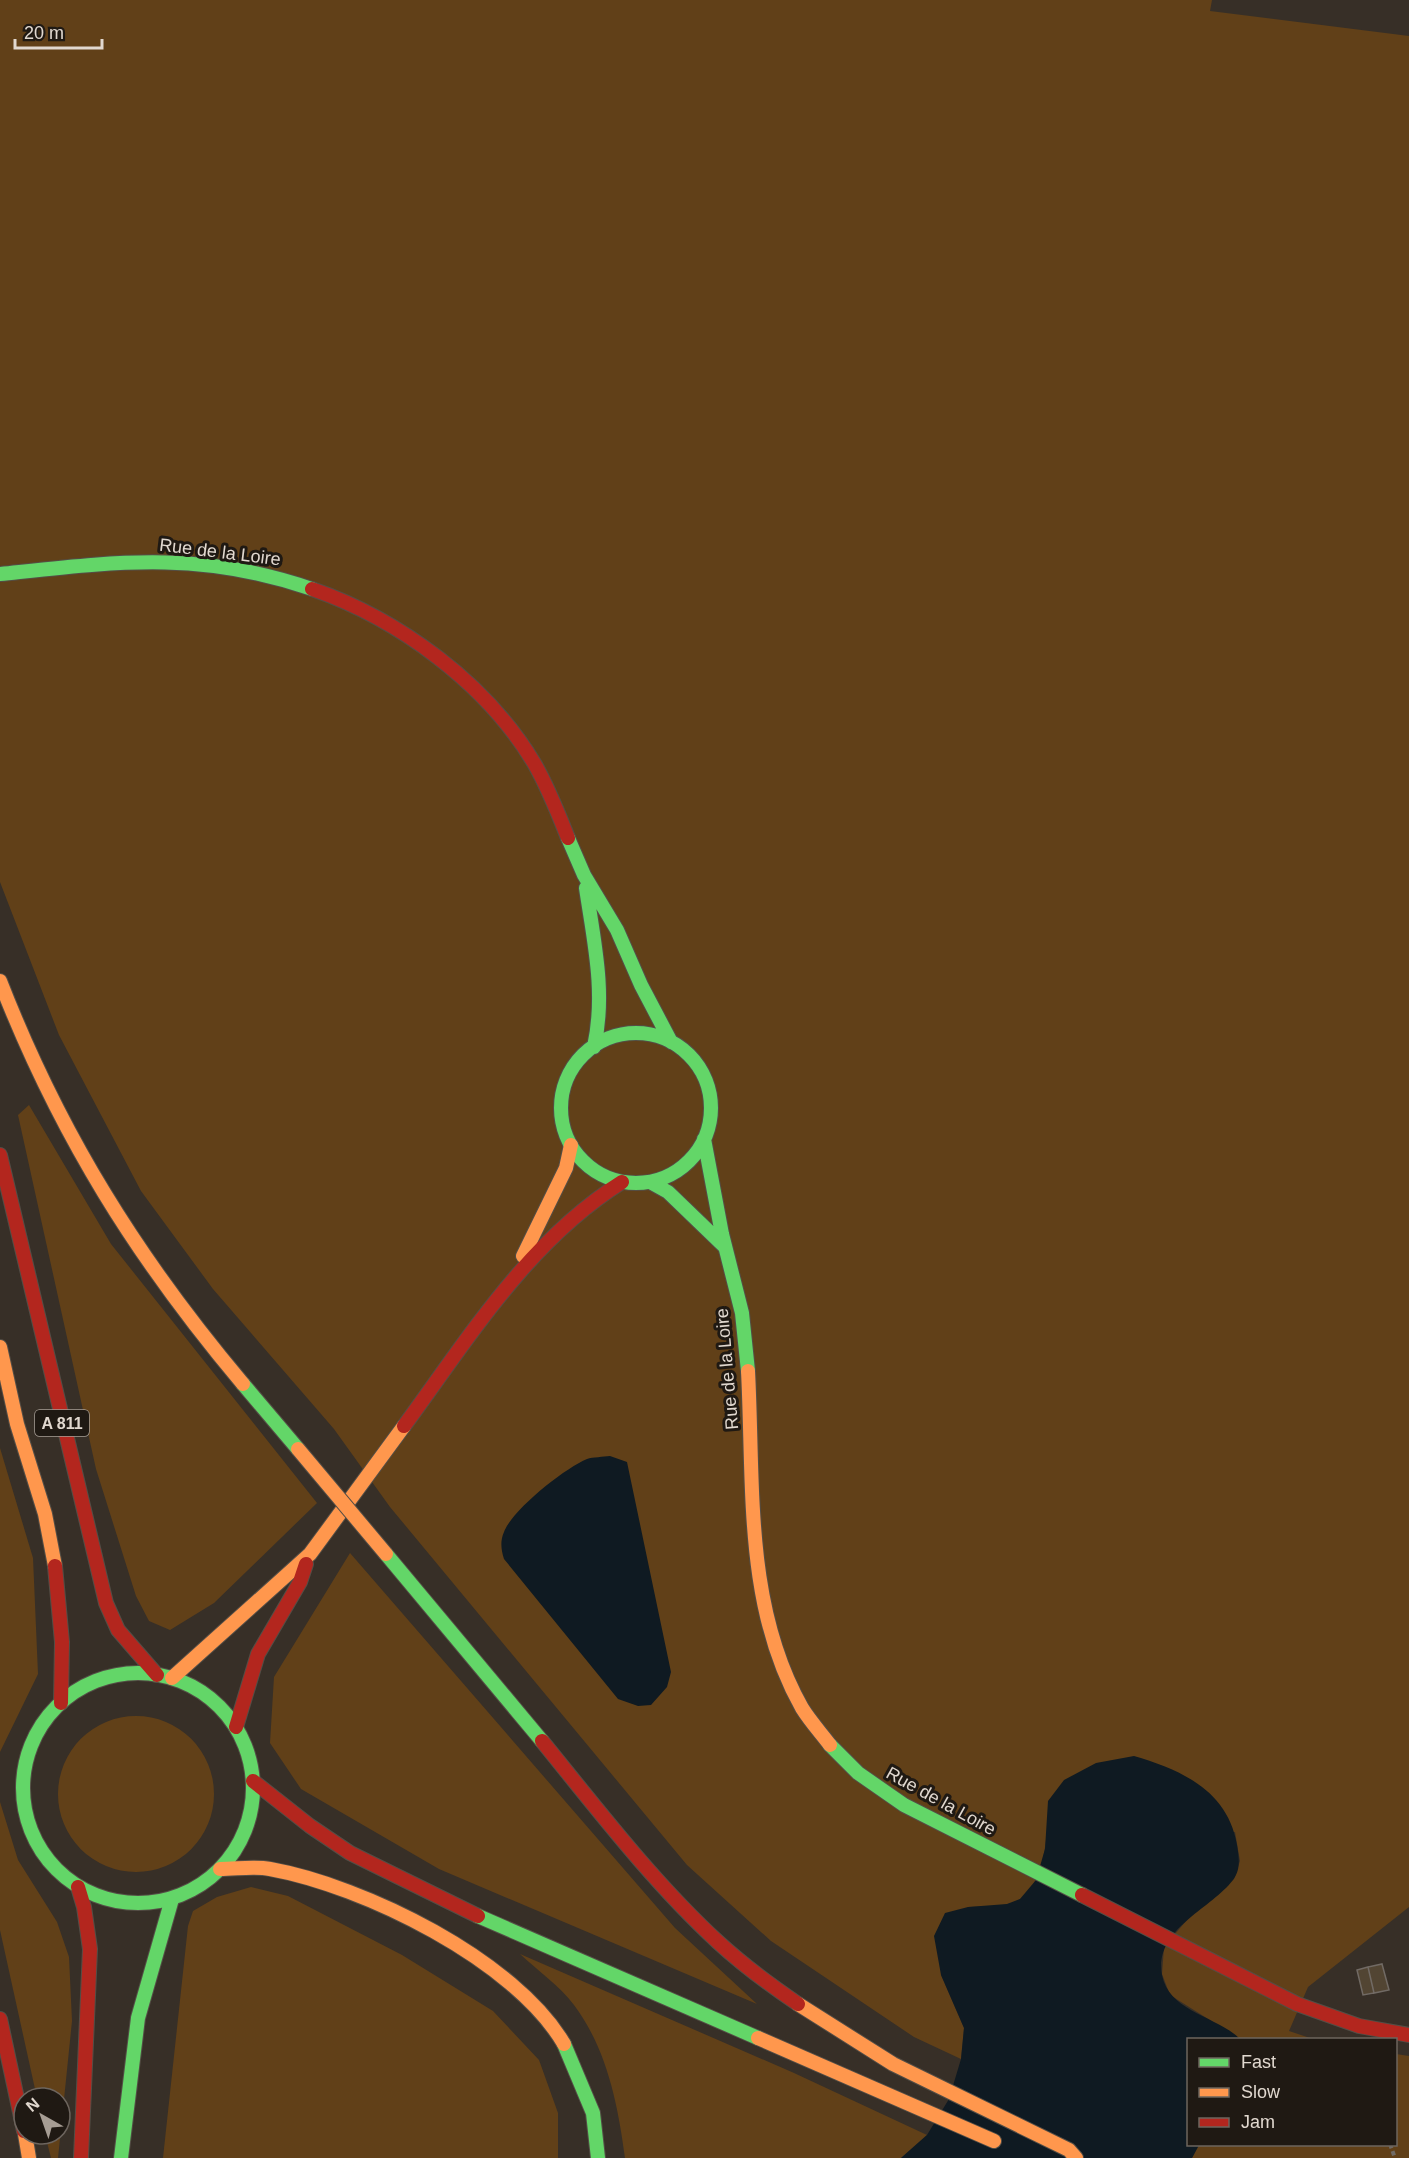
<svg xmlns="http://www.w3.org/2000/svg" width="1409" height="2158" viewBox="0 0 1409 2158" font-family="Helvetica,sans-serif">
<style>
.green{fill:#614018}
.water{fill:#0f1a22}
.building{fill:#524533;stroke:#716a64;stroke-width:1.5}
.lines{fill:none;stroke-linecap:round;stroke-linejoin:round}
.fast-casing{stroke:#544e46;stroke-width:16}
.slow-casing{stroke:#544e46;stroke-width:16}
.jam-casing{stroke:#544e46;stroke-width:16}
.path{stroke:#706a64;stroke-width:4;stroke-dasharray:4.5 3;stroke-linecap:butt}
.fast{stroke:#63d668;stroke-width:14}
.slow{stroke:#ff974d;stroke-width:14}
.jam{stroke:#b3261e;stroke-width:14}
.slow-bridge-casing{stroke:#544e46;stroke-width:16;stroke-linecap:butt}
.slow-bridge{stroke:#ff974d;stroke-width:14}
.labels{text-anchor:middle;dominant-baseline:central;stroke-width:6;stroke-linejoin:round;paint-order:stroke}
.shield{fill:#1f1913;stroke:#a79f97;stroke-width:1.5}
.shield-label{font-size:16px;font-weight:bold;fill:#e1d8cf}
.street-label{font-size:18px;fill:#e1d8cf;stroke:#1f1913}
</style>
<rect width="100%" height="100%" fill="#372f27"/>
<!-- green -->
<path class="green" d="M 0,0 L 1212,0 L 1210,11 L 1409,36 L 1409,1907 L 1308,1987 L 1289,2031 L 1313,2039 L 1240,2039 L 1170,1995 L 1162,1974 L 1164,1947 L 1192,1914 L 1234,1879 L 1240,1861 L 1235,1832 L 1048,1825 C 1045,1849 1042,1884 1020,1899 C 1007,1908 983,1906 968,1907 L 941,1975 L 964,2028 L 961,2059 L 914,2037 L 771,1941 L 687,1865 L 390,1507 L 334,1429 L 213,1289 L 141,1191 L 59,1035 L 0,882 Z
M 29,1105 L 111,1244 L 317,1503 L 214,1603 L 170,1630 L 149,1621 L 136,1596 L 96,1469 L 18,1115 Z
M 0,1448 L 33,1558 L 38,1674 L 0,1752 Z
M 350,1553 L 675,1928 L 757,2004 L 439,1869 L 301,1789 L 270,1743 L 274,1677 Z
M58 1794a78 78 0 1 1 156 0a78 78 0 1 1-156 0Z
M 0,1802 L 18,1860 L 57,1922 L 69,1957 L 72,2021 L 58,2158 L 51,2158 L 45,2134 L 60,2134 L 60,2098 L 37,2098 L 0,1930 Z
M 251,1887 L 288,1896 L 402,1955 L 493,2011 L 539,2060 L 558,2113 L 558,2158 L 163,2158 L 188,1926 L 193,1911 L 217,1897 Z
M 520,1954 L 794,2073 L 927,2135 L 901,2158 L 625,2158 C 618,2105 607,2049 574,2005 C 560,1986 537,1970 520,1954 Z
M 1396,2054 L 1409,2056 L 1409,2158 L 1192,2158 L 1199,2145 L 1396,2144 Z"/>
<!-- water -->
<path class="water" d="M 610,1456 L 627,1462 L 671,1672 L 667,1687 L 651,1705 L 638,1706 L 618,1699 L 504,1559 C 501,1549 500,1541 504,1532 C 512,1510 565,1468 587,1459 C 593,1457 603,1457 610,1456 Z
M 1134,1756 C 1182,1770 1228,1791 1237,1845 C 1239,1857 1241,1870 1233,1880 C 1210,1910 1154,1929 1162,1975 C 1169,2012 1217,2016 1240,2039 L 1188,2040 L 1188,2144 L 1199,2145 L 1192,2158 L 901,2158 L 927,2135 L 949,2099 L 961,2059 L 964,2028 L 941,1975 L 934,1936 L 945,1913 L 968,1907 L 1007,1904 L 1020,1899 L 1036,1880 L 1045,1849 L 1048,1801 L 1064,1780 L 1096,1763 Z"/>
<!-- building -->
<path class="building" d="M 1382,1964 L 1389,1990 L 1374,1993 L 1368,1967 Z
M 1368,1967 L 1374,1993 L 1363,1995 L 1357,1970 Z"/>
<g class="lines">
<!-- fast casing -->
<g class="fast-casing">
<path id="fast" d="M 0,574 C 115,562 199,550 312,589
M 568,838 L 584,875 L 617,930 L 641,985 L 671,1042
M 586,888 C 594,942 606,993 594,1047
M561 1108a75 75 0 1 1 150 0a75 75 0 1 1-150 0Z
M 704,1139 L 722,1234 L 742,1313 L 748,1371
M 650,1182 L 668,1192 L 724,1246
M 243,1384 L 298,1449
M 386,1554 L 542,1741
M23 1788a115 115 0 1 1 230 0a115 115 0 1 1-230 0Z
M 830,1745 L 858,1773 L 904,1805 L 1082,1895
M 478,1916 L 758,2038
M 564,2044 L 593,2113 L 598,2158
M 121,2158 L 138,2018 L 172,1899"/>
</g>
<!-- slow casing -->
<g class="slow-casing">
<path id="slow" d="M 0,981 C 60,1135 137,1258 243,1384
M 523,1256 L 566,1168 L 571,1145
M 0,1347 L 17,1424 L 45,1514 L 55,1566
M 748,1371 C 754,1485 744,1606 802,1708 C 810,1721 821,1733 830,1745
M 172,1678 L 310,1554 L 404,1426
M 220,1869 C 237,1869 254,1866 270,1869 C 364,1886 515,1960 564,2044
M 798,2004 L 893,2064 L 1069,2150 L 1076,2158
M 758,2038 L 994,2141
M 25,2134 L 29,2158"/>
</g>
<!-- jam casing -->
<g class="jam-casing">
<path id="jam" d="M 312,589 C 399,619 487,684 534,763 C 548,787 558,813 568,838
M 0,1155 L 106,1603 L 118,1630 L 157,1675
M 404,1426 C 468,1339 528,1241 622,1182
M 55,1566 L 62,1642 L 61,1703
M 236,1727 L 258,1654 L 300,1582 L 306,1564
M 542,1741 C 598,1810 653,1882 718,1942 C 743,1965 770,1985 798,2004
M 253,1781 L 310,1826 L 350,1853 L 478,1916
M 78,1887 L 84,1907 L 90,1949 L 81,2158
M 1082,1895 L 1297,2004 L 1359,2026 L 1409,2035
M 0,2019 L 24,2131"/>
</g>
<!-- path -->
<path class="path" d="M 1390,2144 L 1395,2158"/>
<!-- fast -->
<use href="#fast" class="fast"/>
<!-- slow -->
<use href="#slow" class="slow"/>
<!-- jam -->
<use href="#jam" class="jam"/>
<!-- slow-bridge casing -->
<g class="slow-bridge-casing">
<path id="slow-bridge" d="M 298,1449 L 386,1554"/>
</g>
<!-- slow-bridge -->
<use href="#slow-bridge" class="slow-bridge"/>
</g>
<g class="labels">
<!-- shield labels -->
<rect class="shield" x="35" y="1410" width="54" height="26" rx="4.5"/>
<g class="shield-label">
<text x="62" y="1423">A 811</text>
</g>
<!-- street labels -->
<g class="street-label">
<text transform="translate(220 552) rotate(7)">Rue de la Loire</text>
<text transform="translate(727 1369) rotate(-95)">Rue de la Loire</text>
<text transform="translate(941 1801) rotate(29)">Rue de la Loire</text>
</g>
</g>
<!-- legend -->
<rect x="1187" y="2038" width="210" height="108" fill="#1f1913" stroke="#6d655e" stroke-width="1.5"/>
<rect x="1199" y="2058" width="30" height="9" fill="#63d668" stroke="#6d655e" stroke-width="1.5"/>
<text x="1241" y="2068" font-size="18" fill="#e1d8cf">Fast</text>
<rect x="1199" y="2088" width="30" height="9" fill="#ff974d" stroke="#6d655e" stroke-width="1.5"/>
<text x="1241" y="2098" font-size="18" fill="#e1d8cf">Slow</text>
<rect x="1199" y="2118" width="30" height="9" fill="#b3261e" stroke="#6d655e" stroke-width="1.5"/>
<text x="1241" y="2128" font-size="18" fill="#e1d8cf">Jam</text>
<!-- north arrow -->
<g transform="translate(42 2116) rotate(320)"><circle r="28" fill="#1f1913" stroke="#6d655e" stroke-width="1.5"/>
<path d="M0-4.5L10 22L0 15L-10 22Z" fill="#a69d94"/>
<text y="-9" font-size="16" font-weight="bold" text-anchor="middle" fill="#e1d8cf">N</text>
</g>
<!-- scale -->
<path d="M15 39v9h87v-9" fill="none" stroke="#e1d8cf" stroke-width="3"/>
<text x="24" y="39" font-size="18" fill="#e1d8cf" stroke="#1f1913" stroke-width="4.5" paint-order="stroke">20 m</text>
</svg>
